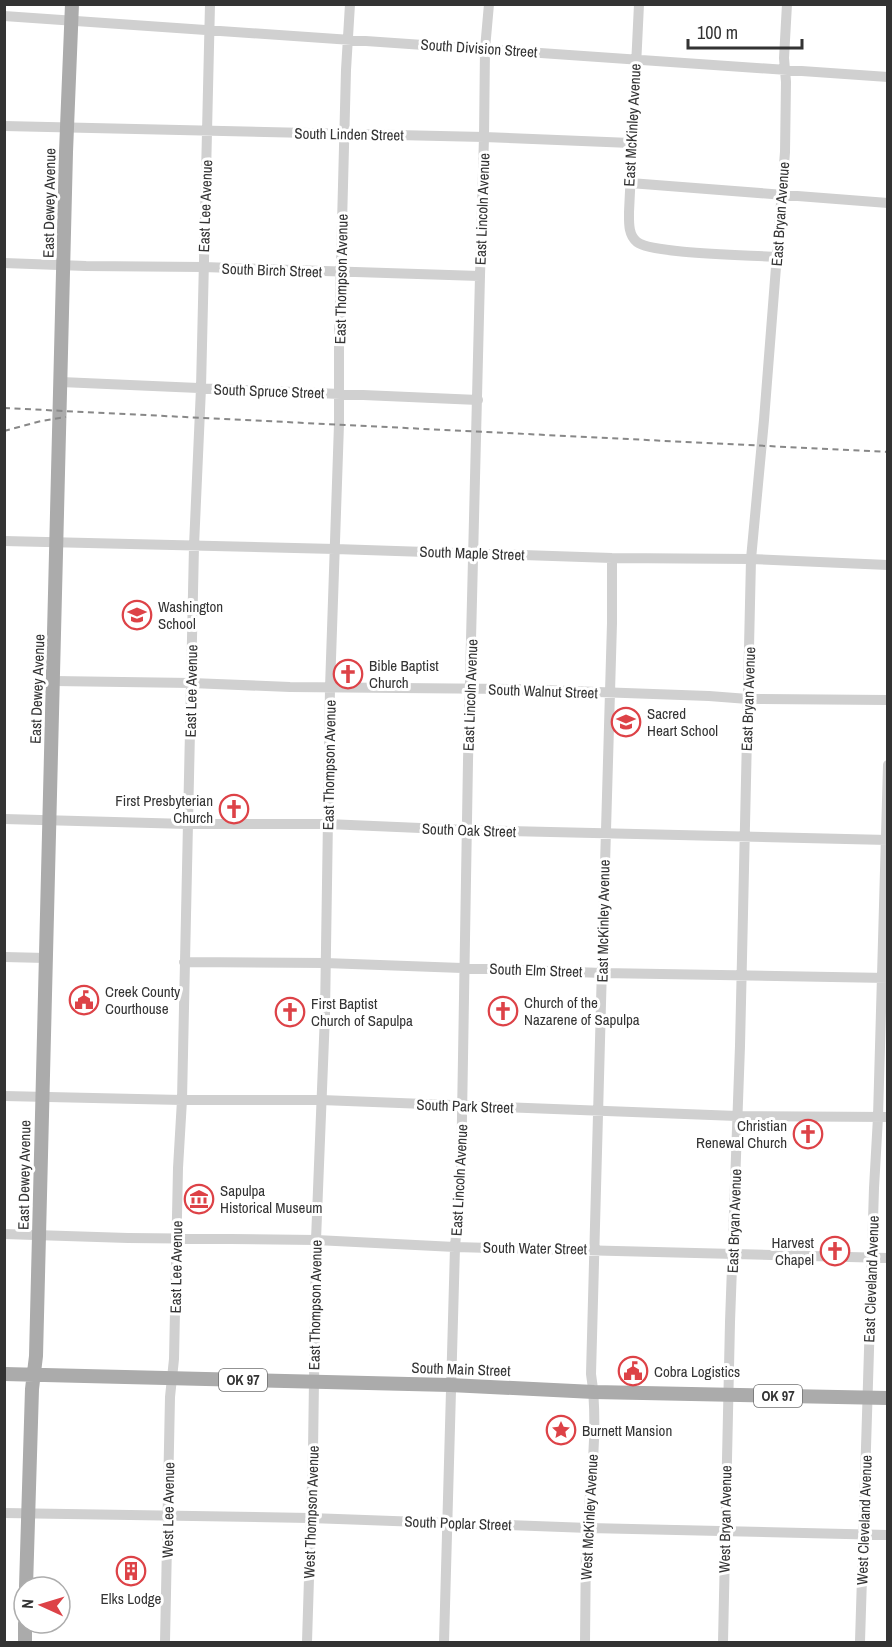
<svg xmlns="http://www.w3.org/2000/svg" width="892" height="1647" viewBox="0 0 892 1647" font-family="'Archivo Narrow',sans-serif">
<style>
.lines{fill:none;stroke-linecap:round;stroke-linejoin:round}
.minor{stroke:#d0d0d0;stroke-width:10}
.major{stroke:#ababab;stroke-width:14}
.rail{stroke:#888;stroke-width:2;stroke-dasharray:6 4.5;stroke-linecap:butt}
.labels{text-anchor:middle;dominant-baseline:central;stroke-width:6;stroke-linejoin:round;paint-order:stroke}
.shield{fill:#fff;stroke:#707070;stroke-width:1.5}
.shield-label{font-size:14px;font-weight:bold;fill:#333}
.street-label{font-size:15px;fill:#333;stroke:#fff}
.poi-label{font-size:15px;fill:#333;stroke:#fff;text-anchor:start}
</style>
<rect width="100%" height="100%" fill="#fff"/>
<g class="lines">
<!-- minor -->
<path class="minor" d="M 639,4 L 629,212 C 629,222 628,235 637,242 C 652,254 753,255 777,257
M 4,16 L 888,77
M 4,126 L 484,137 L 631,143
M 630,183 L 888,203
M 4,263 L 86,266 L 203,267 L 480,276
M 61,382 L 478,400
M 4,541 L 335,549 L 612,558 L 751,559 L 888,565
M 54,681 L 191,683 L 290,687 L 514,689 L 709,696 L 748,699 L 888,700
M 4,819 L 188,824 L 327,824 L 467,830 L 888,840
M 4,957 L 46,958
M 184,962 L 325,963 L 602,973 L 888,978
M 4,1096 L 182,1100 L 321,1100 L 737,1116 L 888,1117
M 4,1234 L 128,1238 L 316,1240 L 455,1247 L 888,1258
M 4,1513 L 310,1518 L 589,1528 L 888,1535
M 165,1642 L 170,1397 L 174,1359 L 178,1168 L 182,1100 L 194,546 L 201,388 L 210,4
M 307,1642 L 313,1451 L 316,1240 L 325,1014 L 330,688 L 339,424 L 339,339 L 346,70 L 350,4
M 444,1642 L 455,1247 L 461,1176 L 468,761 L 480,276 L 484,137 L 485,49 L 489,4
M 585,1642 L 586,1542 C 589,1526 589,1511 590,1495 C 594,1457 597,1411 591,1374 C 597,1124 605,873 612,623 L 612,558
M 723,1642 L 730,1322 L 740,1046 L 751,559 L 764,420 L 785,152 L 786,82 L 784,58 L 787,4
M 860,1642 L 874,1188 L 878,1117 L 888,765"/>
<!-- major -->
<path class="major" d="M 4,1374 L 450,1385 L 594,1392 L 888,1398
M 26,1587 L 32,1389 L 36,1356 L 66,152 L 72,4
M 25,1642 L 25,1623"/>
<!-- rail -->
<path class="rail" d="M 4,408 L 888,452
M 4,431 L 41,421 L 66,417"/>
</g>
<!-- icons -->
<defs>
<g id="school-ring" transform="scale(1.5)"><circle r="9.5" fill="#fff" stroke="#dd4247" stroke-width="1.5"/><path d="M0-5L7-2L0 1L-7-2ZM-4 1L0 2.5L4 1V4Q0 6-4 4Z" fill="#dd4247"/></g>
<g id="church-ring" transform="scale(1.5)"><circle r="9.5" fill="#fff" stroke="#dd4247" stroke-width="1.5"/><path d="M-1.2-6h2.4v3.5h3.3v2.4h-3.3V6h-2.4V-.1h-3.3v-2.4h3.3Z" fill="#dd4247"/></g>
<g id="civic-ring" transform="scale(1.5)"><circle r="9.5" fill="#fff" stroke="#dd4247" stroke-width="1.5"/><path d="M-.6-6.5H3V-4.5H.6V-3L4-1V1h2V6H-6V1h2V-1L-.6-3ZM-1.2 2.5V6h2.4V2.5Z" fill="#dd4247"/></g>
<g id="museum-ring" transform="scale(1.5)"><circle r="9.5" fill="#fff" stroke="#dd4247" stroke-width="1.5"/><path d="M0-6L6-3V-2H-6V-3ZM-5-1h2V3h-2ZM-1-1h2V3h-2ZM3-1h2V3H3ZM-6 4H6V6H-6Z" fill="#dd4247"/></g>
<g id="sight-ring" transform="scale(1.5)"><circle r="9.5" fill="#fff" stroke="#dd4247" stroke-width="1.5"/><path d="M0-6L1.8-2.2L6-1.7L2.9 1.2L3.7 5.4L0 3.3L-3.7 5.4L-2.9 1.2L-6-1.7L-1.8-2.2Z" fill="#dd4247"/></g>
<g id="building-ring" transform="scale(1.5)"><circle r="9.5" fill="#fff" stroke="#dd4247" stroke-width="1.5"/><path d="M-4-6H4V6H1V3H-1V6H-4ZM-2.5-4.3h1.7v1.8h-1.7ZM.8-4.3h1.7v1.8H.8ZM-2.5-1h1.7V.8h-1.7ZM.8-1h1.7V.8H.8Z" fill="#dd4247"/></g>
</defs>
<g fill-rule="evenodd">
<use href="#school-ring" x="137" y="615"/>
<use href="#church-ring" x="348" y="674"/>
<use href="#school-ring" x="626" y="722"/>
<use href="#church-ring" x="234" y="809"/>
<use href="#civic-ring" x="84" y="1000"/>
<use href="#church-ring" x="503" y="1011"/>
<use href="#church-ring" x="290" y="1012"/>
<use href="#church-ring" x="808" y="1134"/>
<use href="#museum-ring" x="199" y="1199"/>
<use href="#church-ring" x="835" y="1251"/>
<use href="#civic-ring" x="633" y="1371"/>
<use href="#sight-ring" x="561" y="1430"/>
<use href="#building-ring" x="131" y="1571"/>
</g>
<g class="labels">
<!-- shield labels -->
<g class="shield">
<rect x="219" y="1369" width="48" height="22" rx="4.5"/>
<rect x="754" y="1385" width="48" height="22" rx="4.5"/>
</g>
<g class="shield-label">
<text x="243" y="1380">OK 97</text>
<text x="778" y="1396">OK 97</text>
</g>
<!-- street labels -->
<g class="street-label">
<text transform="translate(479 48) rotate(4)">South Division Street</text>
<text transform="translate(632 125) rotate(-87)">East McKinley Avenue</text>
<text transform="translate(349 134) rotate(1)">South Linden Street</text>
<text transform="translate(49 203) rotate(-89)">East Dewey Avenue</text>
<text transform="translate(205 206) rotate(-88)">East Lee Avenue</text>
<text transform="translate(482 209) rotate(-88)">East Lincoln Avenue</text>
<text transform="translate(780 214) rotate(-86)">East Bryan Avenue</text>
<text transform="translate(272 270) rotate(2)">South Birch Street</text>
<text transform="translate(341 279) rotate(-89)">East Thompson Avenue</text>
<text transform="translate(269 391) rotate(2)">South Spruce Street</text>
<text transform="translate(472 553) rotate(2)">South Maple Street</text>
<text transform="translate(37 689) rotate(-88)">East Dewey Avenue</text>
<text transform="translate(191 691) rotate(-89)">East Lee Avenue</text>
<text transform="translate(543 691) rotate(2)">South Walnut Street</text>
<text transform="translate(470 695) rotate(-88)">East Lincoln Avenue</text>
<text transform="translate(748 699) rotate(-88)">East Bryan Avenue</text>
<text transform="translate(329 765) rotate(-89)">East Thompson Avenue</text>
<text transform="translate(469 830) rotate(2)">South Oak Street</text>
<text transform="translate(603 921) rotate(-89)">East McKinley Avenue</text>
<text transform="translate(536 970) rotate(2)">South Elm Street</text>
<text transform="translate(465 1106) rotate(2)">South Park Street</text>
<text transform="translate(24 1175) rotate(-89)">East Dewey Avenue</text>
<text transform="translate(459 1180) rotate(-87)">East Lincoln Avenue</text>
<text transform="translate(734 1221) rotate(-88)">East Bryan Avenue</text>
<text transform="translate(535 1248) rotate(1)">South Water Street</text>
<text transform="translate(176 1267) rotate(-89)">East Lee Avenue</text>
<text transform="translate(871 1279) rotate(-88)">East Cleveland Avenue</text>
<text transform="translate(315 1305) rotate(-89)">East Thompson Avenue</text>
<text transform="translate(461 1369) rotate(2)">South Main Street</text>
<text transform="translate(168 1510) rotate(-89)">West Lee Avenue</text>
<text transform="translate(311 1512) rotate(-88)">West Thompson Avenue</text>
<text transform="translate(589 1517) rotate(-87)">West McKinley Avenue</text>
<text transform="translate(725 1519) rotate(-89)">West Bryan Avenue</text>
<text transform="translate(864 1520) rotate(-88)">West Cleveland Avenue</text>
<text transform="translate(458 1523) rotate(2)">South Poplar Street</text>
</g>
<!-- poi labels -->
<g class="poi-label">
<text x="158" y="606">Washington<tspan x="158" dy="17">School</tspan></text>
<text x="369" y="665">Bible Baptist<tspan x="369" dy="17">Church</tspan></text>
<text x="647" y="713">Sacred<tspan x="647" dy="17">Heart School</tspan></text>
<text x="213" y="800" text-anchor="end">First Presbyterian<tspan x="213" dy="17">Church</tspan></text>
<text x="105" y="991">Creek County<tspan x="105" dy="17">Courthouse</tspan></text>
<text x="524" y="1002">Church of the<tspan x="524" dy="17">Nazarene of Sapulpa</tspan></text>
<text x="311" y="1003">First Baptist<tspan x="311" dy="17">Church of Sapulpa</tspan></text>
<text x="787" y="1125" text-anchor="end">Christian<tspan x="787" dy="17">Renewal Church</tspan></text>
<text x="220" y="1190">Sapulpa<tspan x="220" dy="17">Historical Museum</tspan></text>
<text x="814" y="1242" text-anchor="end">Harvest<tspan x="814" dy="17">Chapel</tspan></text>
<text x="654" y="1371">Cobra Logistics</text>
<text x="582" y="1430">Burnett Mansion</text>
<text x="131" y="1598" text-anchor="middle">Elks Lodge</text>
</g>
</g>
<!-- border -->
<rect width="892" height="1647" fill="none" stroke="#333333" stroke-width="12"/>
<!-- north arrow -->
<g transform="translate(42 1605) rotate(274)"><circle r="28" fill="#ffffff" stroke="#adadad" stroke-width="1.5"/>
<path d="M0-4.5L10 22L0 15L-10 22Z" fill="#dd4247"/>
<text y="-9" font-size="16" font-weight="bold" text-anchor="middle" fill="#333333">N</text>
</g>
<!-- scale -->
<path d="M688 39v9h114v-9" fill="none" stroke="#333333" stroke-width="3"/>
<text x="697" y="39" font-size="18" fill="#333333" stroke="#ffffff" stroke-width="4.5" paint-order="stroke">100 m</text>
</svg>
